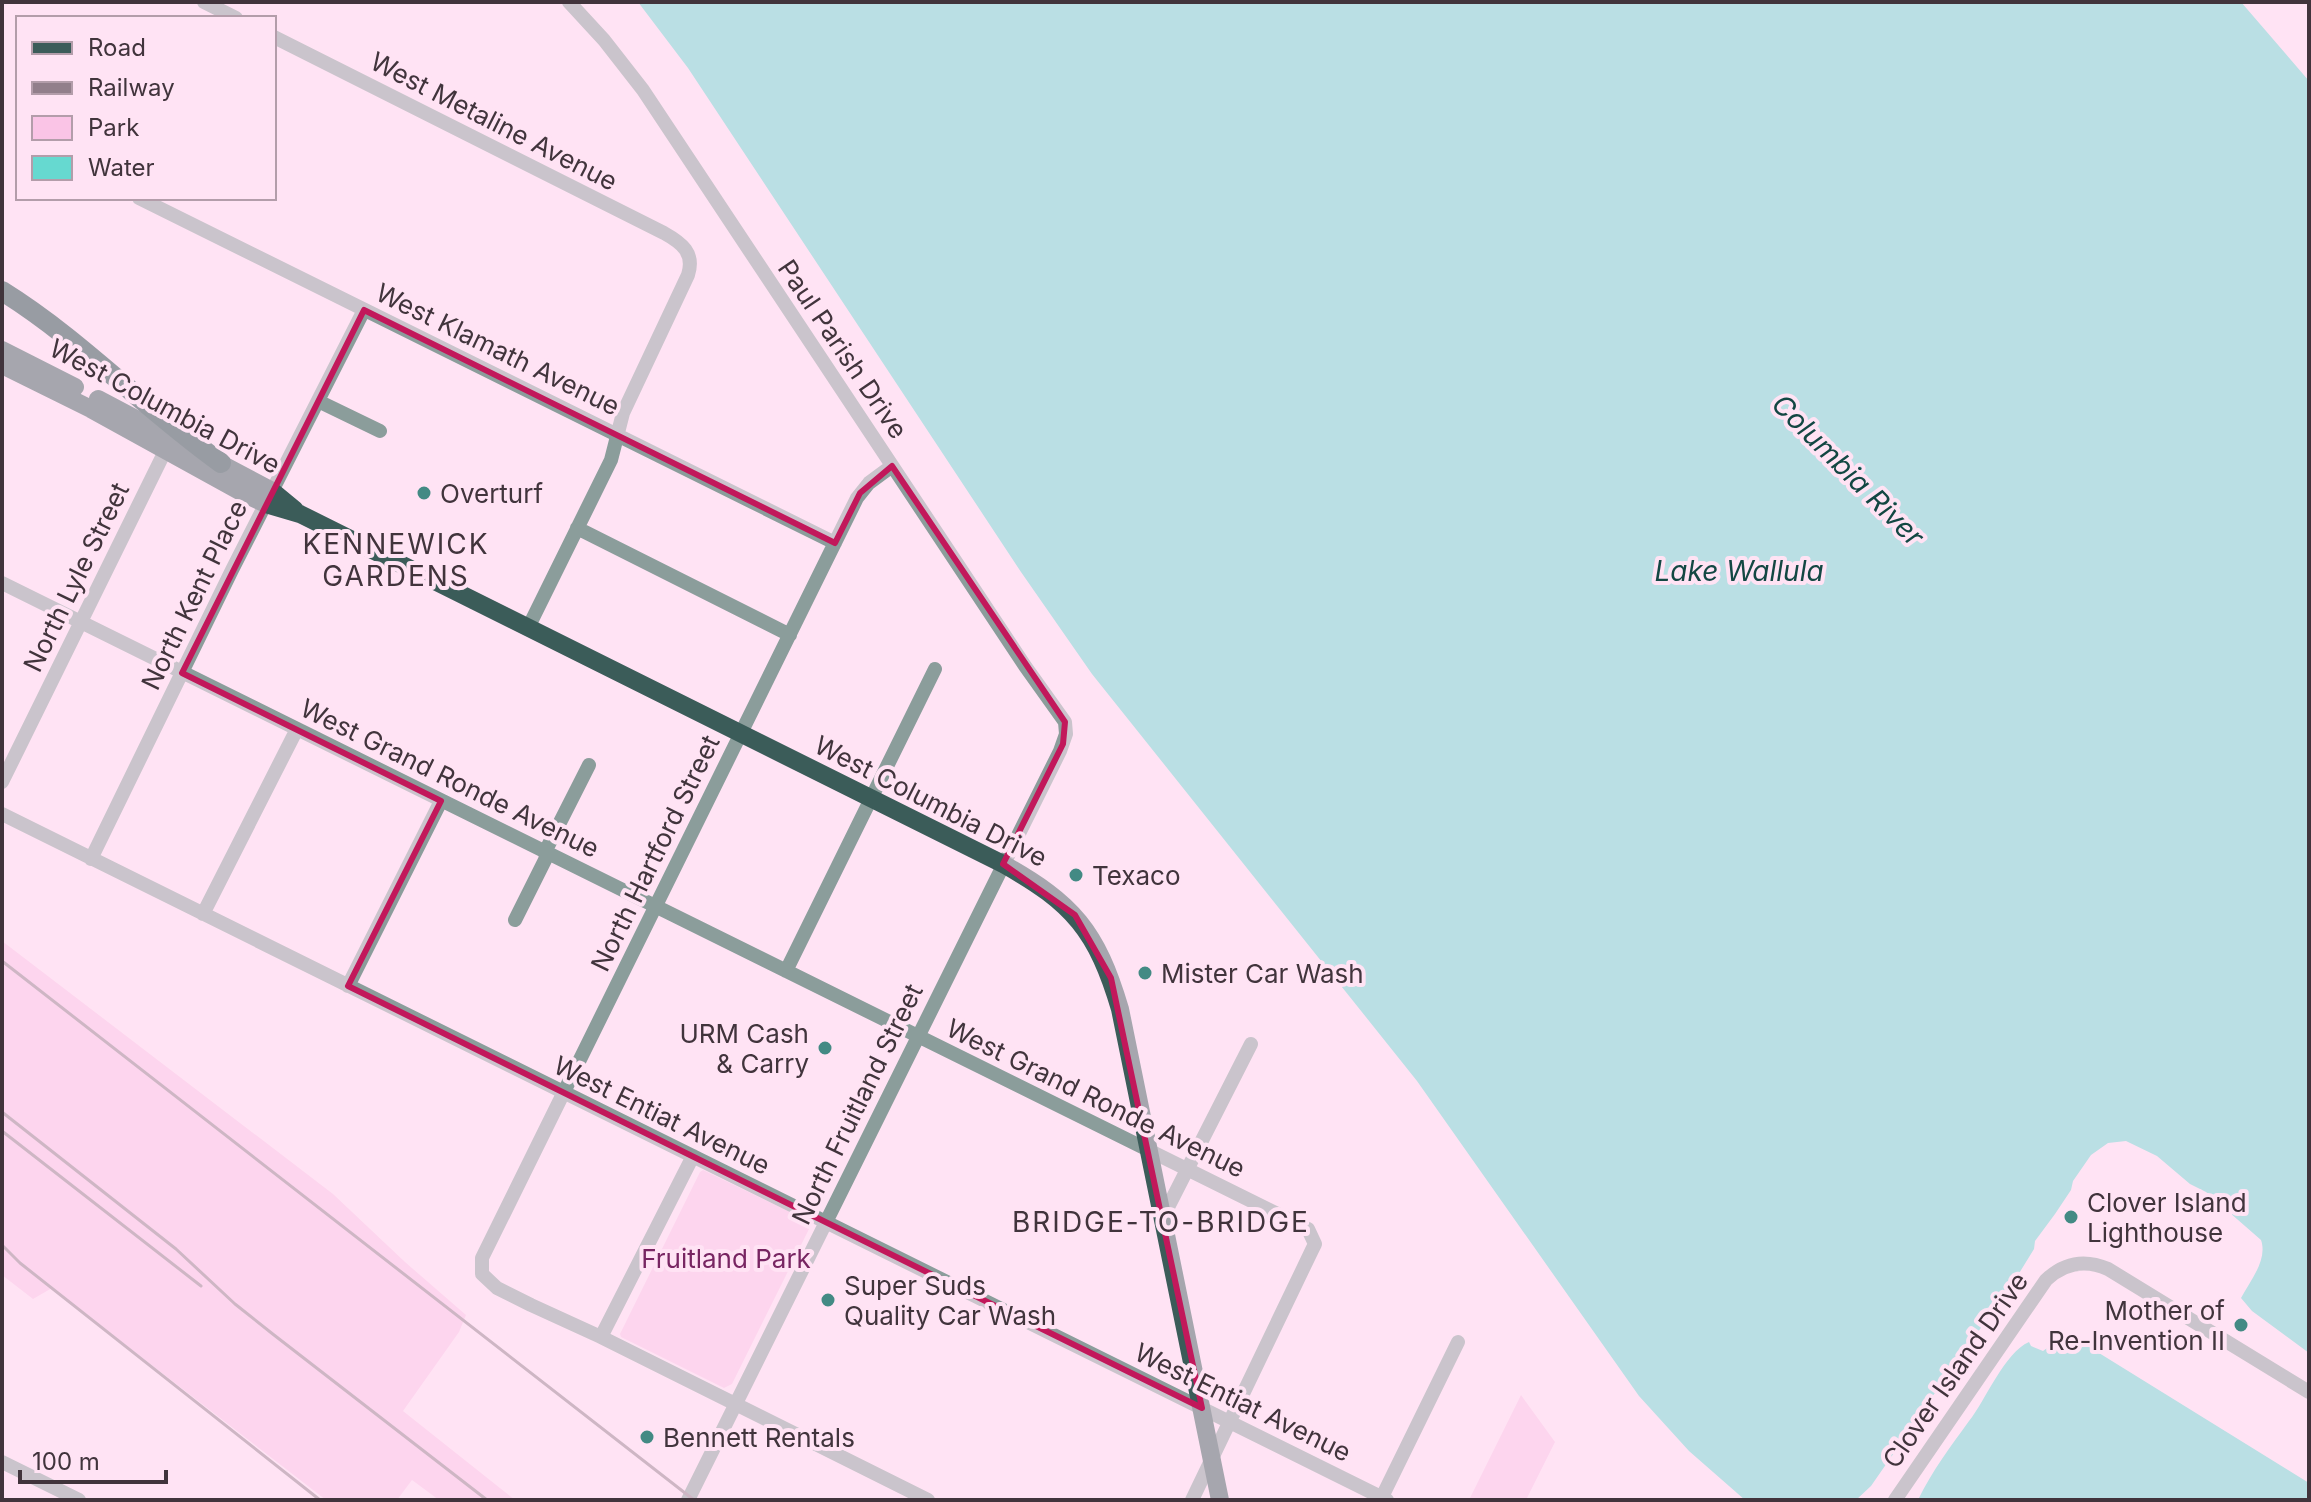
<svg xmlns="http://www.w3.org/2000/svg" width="2311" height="1502" viewBox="0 0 2311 1502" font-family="Inter,sans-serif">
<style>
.green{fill:#fac4e6}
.water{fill:#66d9d0}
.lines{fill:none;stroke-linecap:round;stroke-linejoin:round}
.minor{stroke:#8b9d9b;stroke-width:14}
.major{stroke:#3b5c59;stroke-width:18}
.highway{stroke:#1c4642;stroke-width:20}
.rail{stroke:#927f8b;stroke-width:3}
.marked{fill:none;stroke:#c2185b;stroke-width:6;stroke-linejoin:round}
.poi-dot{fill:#438a84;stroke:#ffe3f4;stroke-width:3}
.labels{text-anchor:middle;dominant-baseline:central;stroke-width:8;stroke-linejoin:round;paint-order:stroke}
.street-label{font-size:26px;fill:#41343c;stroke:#ffe3f4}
.poi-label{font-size:26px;fill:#41343c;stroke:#ffe3f4;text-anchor:start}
.park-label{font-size:26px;fill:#782562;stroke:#ffe3f4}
.water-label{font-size:28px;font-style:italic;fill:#134743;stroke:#ffe3f4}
.neighbourhood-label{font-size:28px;letter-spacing:2px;fill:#41343c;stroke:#ffe3f4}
</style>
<rect width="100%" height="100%" fill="#ffe3f4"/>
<!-- green -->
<path class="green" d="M 2,941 L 333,1194 L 405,1262 L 466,1315 L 459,1332 L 403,1411 L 515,1500 L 439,1500 L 412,1480 L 397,1500 L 326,1500 L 52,1288 L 33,1299 L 2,1275 Z
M 703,1170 L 796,1215 L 810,1227 L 732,1384 L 724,1388 L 621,1337 L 620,1334 L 700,1172 Z
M 1521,1395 L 1555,1442 L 1526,1500 L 1469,1500 Z"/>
<!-- water -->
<path class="water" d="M 638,2 L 2241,2 L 2309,81 L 2309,1353 L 2252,1311 L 2241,1298 C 2250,1281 2268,1260 2261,1240 L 2206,1192 L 2190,1184 L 2157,1156 L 2126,1141 L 2108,1143 L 2091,1155 L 2073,1181 L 2071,1190 L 2055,1214 L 2035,1241 L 2034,1249 L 2010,1288 L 1975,1336 L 1962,1359 L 1927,1403 L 1921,1418 L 1914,1424 L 1871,1486 L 1856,1500 L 1745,1500 L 1689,1451 L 1639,1396 L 1417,1081 L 1092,674 L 1021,572 L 688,68 Z
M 2072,1339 L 2078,1340 L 2309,1483 L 2309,1500 L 1918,1500 C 1932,1471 1951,1446 1969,1421 C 1985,1401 2005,1352 2029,1342 L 2031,1346 L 2043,1351 L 2054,1343 L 2063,1346 L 2066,1340 Z"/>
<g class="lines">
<!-- minor -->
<path class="minor" d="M 204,2 L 236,18
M 569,2 L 604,40 L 643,90 L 1025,666 L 1065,722 L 1066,734 L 1060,751 L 688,1500
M 274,37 L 664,233 C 682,243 695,253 688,275 L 623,413 L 611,460 L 528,628
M 139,198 L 835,543
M 318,401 L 380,431
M 892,466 L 869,483 L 857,498 L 482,1258 L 482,1274 L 497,1288 L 531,1305 L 601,1337 L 928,1500
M 577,528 L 790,635
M 2,583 L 1308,1229 L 1315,1244 L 1312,1250 L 1192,1500
M 2,782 L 170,441
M 2,814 L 1387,1500
M 91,859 L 232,570 L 364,310
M 203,914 L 297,729
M 515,920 L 545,860 L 548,846 L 589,765
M 786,971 L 935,669
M 348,986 L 441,801
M 1163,1217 L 1251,1044
M 601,1337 L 693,1156
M 2,1462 L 79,1500
M 1382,1497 L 1458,1342
M 1895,1500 L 2046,1280 C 2064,1263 2085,1259 2108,1269 L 2309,1392"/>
<!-- major -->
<path class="major" d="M 2,350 L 75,387
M 2,365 L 91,409 L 247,495 L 266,504 L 300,514 L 1003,864 C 1073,903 1097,931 1120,1009 L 1220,1500
M 98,399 L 272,491 L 295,510"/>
<!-- highway -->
<path class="highway" d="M 2,291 C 81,340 145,409 221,463"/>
<!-- rail -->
<path class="rail" d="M 2,961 L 694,1500
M 2,1112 L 176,1249 L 235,1304 L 274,1335 L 487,1500
M 2,1131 L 201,1286
M 2,1245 L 20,1263 L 320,1500"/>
</g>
<!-- marked area -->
<path d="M0 0H2311V1502H0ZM 364,310 L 835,543 L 860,493 L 892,466 L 1065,722 L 1063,744 L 1003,864 L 1075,915 L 1111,978 L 1202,1408 L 348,986 L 441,801 L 182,673 Z" fill="#ffe3f4" fill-opacity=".55" fill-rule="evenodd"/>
<path class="marked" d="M 364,310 L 835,543 L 860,493 L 892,466 L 1065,722 L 1063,744 L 1003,864 L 1075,915 L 1111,978 L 1202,1408 L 348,986 L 441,801 L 182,673 Z"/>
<!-- markers -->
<g class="poi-dot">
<circle cx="424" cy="493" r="8"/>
<circle cx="1076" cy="875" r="8"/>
<circle cx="1145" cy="973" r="8"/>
<circle cx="825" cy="1048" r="8"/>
<circle cx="2071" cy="1217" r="8"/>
<circle cx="828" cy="1300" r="8"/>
<circle cx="2241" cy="1325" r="8"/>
<circle cx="647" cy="1437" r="8"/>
</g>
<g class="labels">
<!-- street labels -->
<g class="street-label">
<text transform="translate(494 121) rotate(27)">West Metaline Avenue</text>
<text transform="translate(498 349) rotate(26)">West Klamath Avenue</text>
<text transform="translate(843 349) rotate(56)">Paul Parish Drive</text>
<text transform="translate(165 406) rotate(28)">West Columbia Drive</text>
<text transform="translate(76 577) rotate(-64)">North Lyle Street</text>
<text transform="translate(194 595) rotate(-64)">North Kent Place</text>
<text transform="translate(450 778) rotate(26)">West Grand Ronde Avenue</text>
<text transform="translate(931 801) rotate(27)">West Columbia Drive</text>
<text transform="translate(655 853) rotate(-64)">North Hartford Street</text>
<text transform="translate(1096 1098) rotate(26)">West Grand Ronde Avenue</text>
<text transform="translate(857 1104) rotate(-64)">North Fruitland Street</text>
<text transform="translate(662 1115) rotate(26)">West Entiat Avenue</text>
<text transform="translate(1955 1370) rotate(-55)">Clover Island Drive</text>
<text transform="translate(1243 1402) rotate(26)">West Entiat Avenue</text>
</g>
<!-- poi labels -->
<g class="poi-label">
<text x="440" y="493">Overturf</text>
<text x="1092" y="875">Texaco</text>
<text x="1161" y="973">Mister Car Wash</text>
<text x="809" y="1033" text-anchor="end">URM Cash<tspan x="809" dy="30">&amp; Carry</tspan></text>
<text x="2087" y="1202">Clover Island<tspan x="2087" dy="30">Lighthouse</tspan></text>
<text x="844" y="1285">Super Suds<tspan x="844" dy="30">Quality Car Wash</tspan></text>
<text x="2225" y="1310" text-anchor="end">Mother of<tspan x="2225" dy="30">Re-Invention II</tspan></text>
<text x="663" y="1437">Bennett Rentals</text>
</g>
<!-- park labels -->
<g class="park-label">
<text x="726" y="1258">Fruitland Park</text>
</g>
<!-- water labels -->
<g class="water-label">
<text transform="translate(1848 470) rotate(45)">Columbia River</text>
<text x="1739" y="571">Lake Wallula</text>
</g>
<!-- neighbourhood labels -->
<g class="neighbourhood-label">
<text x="396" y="544">KENNEWICK<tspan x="396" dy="32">GARDENS</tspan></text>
<text x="1161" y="1222">BRIDGE-TO-BRIDGE</text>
</g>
</g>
<!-- border -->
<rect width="2311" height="1502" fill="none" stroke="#41343c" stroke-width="8"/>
<!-- legend -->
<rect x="16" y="16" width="260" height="184" fill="#ffe3f4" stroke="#b39daa" stroke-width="2"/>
<rect x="32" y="42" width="40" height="12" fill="#3b5c59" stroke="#b39daa" stroke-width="2"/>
<text x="88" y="56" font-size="24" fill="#41343c">Road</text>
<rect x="32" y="82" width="40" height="12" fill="#927f8b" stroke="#b39daa" stroke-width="2"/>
<text x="88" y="96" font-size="24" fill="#41343c">Railway</text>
<rect x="32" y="116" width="40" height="24" fill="#fac4e6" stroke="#b39daa" stroke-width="2"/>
<text x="88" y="136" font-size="24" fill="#41343c">Park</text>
<rect x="32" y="156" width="40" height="24" fill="#66d9d0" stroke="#b39daa" stroke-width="2"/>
<text x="88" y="176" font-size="24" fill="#41343c">Water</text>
<!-- scale -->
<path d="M20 1470v12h146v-12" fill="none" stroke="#41343c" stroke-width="4"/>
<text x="32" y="1470" font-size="24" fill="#41343c" stroke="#ffe3f4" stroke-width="6" paint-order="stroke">100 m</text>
</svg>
